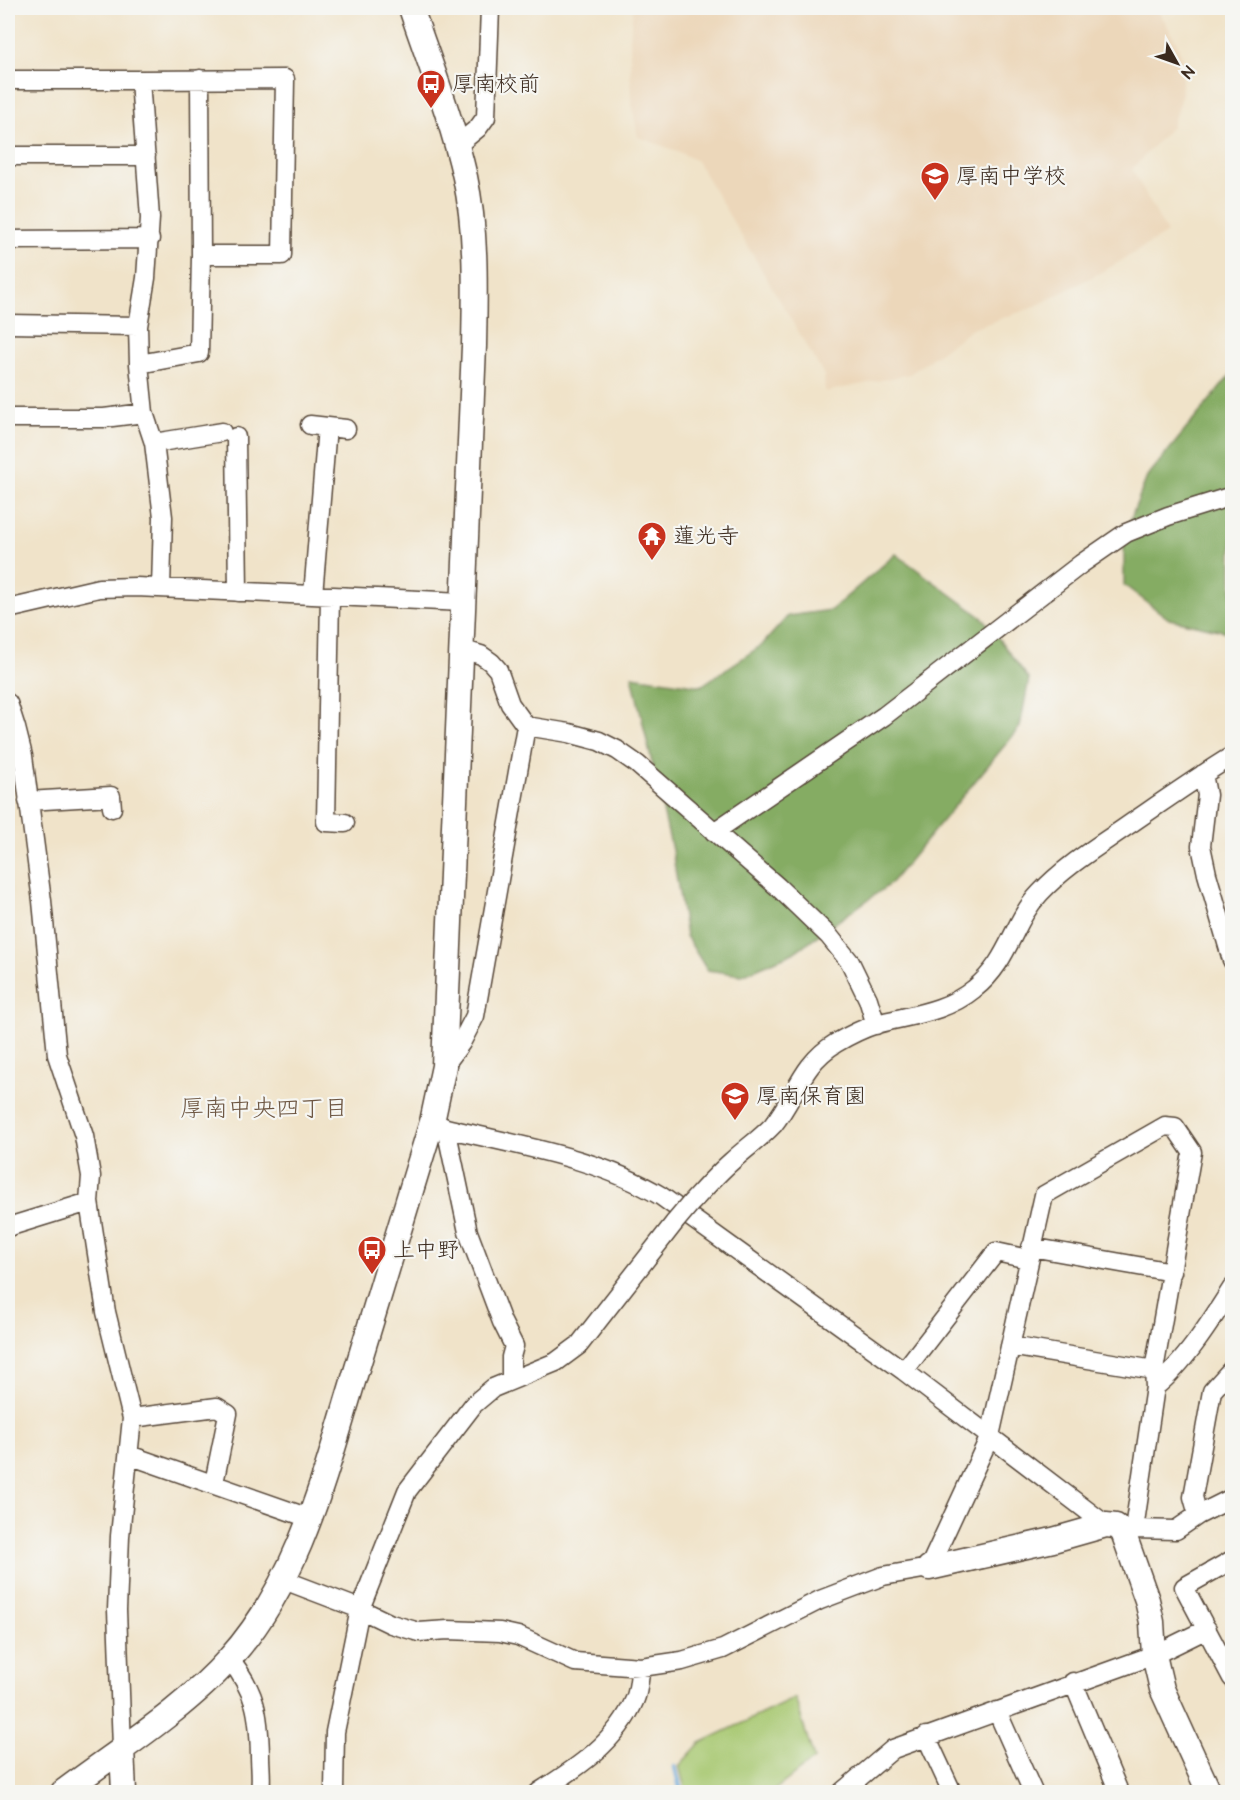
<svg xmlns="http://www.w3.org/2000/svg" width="1240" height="1800" viewBox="0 0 1240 1800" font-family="'Architects Daughter','Klee One',sans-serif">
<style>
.built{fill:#ecd7ba}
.green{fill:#a7c871;stroke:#717948;stroke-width:1.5}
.forest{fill:#85ac63;stroke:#606b40;stroke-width:1.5}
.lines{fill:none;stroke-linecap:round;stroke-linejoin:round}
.stream{stroke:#63a5d7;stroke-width:4.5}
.street-casing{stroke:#564638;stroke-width:21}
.secondary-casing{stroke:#564638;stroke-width:27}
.street{stroke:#fff;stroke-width:18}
.secondary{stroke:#fff;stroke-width:24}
.street-bridge-casing{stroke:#564638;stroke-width:21;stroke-linecap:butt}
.street-bridge{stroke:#fff;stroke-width:18}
.labels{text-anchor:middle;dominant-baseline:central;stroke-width:4.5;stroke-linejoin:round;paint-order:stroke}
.poi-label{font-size:22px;fill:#3b2a1e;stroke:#f6f6f2;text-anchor:start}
.neighbourhood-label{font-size:24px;fill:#6e5743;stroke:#f6f6f2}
</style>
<rect width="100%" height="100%" fill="#f6f6f2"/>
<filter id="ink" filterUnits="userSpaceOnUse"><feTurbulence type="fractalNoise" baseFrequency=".0167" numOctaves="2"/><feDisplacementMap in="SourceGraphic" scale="12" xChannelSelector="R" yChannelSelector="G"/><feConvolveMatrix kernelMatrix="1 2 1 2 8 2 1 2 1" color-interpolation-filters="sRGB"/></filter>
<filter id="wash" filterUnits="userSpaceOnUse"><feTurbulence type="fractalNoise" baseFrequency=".008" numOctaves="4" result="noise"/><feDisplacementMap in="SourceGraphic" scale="24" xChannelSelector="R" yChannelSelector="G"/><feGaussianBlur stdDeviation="1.35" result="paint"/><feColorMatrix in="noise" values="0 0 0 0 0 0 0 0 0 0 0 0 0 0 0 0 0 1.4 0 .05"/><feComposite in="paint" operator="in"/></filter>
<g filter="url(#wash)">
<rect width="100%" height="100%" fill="#f0e3c9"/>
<!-- built -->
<path class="built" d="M 633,8 L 1149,8 L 1160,13 L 1176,41 L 1182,58 L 1182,93 L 1172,126 L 1132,169 L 1167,233 L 1109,268 L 1034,307 L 972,329 L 910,374 L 825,392 L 824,375 L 697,161 L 677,151 L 638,137 L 631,100 L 630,38 Z"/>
<!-- green -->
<path class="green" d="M 795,1698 L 814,1759 L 772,1792 L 686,1792 L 679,1766 L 700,1743 Z"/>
<!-- forest -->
<path class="forest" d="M 1232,373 L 1232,633 L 1169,619 L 1124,585 L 1124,536 L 1147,477 Z
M 896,554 L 984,619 L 1029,679 L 1020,727 L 890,884 L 793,953 L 742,975 L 707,970 L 686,936 L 672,850 L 632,676 L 701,686 L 762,645 L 788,616 L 831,610 Z"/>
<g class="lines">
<!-- stream -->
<path class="stream" d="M 675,1767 L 681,1792"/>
</g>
</g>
<g filter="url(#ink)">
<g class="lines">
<!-- street casing -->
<g class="street-casing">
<path id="street" d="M 200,79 L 201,255
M 8,80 L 140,80 L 150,218 L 146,278 L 138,326 L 139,364 L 144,413 L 154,443 L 163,517 L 161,588
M 456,146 L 478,128 L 486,117 L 490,8
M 8,156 L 146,156
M 8,240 L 150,239
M 8,324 L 138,326
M 139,364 L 199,353 L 201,255 L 282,255 L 285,79 L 140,80
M 8,418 L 104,418 L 144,413
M 310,425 L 346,429
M 236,437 L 238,592
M 154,443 L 222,432
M 313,595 L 327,427
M 330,596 L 326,822 L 345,823
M 8,609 L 99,588 L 136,587 L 463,602
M 461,649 L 481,655 L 491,662 L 498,670 L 510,704 L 526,726 L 569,733 L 599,741 L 617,750 L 637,764 L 778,887 L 829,936 L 850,962 L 868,999 L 876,1025
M 8,703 L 16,728 L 23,756 L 42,901 L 57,1055 L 84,1136 L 91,1176 L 89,1202 L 106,1312 L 132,1418 L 120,1536 L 117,1610 L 122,1748
M 1203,774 L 1207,795 L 1201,846 L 1207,874 L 1232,960
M 28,801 L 111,796 L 112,808
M 714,832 L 884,716 L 1081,564 L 1126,533 L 1168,516 L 1232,496
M 444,1066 L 461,1043 L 475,1016 L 526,726
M 432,1122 L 446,1128 C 519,1146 596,1157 661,1196 L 904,1371 L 1106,1525
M 446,1128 L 468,1232 L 502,1322 L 514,1346 L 511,1357 L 511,1380
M 691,1203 C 704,1189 717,1174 732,1161 C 745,1149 761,1138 773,1125 C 796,1097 801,1064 836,1043 C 848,1036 864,1028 877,1024 C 911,1015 946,1012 974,989 C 1010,961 1012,922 1040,893 C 1065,866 1097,847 1127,826 C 1162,802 1196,778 1232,756
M 8,1227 L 89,1202
M 1031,1247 L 1172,1272
M 1010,1346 L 1154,1370
M 904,1371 L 996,1252 L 1028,1259
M 1155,1387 C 1184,1364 1212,1320 1232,1288
M 132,1418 L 217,1407 L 228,1414 L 214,1483
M 129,1455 L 309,1518
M 1198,1515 L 1193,1497 L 1212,1391 L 1232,1369
M 1134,1529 L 1176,1530 L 1198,1515 L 1232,1498
M 1232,1560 L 1184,1587 L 1232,1678
M 284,1580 L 360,1609 L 391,1624 L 419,1632 L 448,1630 L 500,1632 L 518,1636 L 575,1662 L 641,1667 L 682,1661 L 723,1649 L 820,1600 L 883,1576 L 929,1568 L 990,1436 L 1044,1195 L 1165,1126 L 1175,1127 L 1192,1152 L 1154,1370 L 1155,1387 L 1134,1529 L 1123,1532
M 230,1659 C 256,1693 259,1713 260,1755 C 260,1767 262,1780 260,1792
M 1073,1682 L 1119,1792
M 997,1711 L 1033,1792
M 926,1736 L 952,1792
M 334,1792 L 335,1732 L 360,1609 L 407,1491 L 474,1404 L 493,1388 L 556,1362 L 579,1345 L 675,1222
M 539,1792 C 577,1768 617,1742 635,1699 C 639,1690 639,1677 641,1667
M 842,1792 L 893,1749 L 1154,1655 L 1207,1629"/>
</g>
<!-- secondary casing -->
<g class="secondary-casing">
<path id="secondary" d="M 929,1568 L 1053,1540 L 1106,1525 L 1116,1526 L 1123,1532 L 1147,1600 L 1152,1622 L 1154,1655 L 1162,1689 L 1209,1792
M 122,1748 L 124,1792
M 63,1792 C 116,1752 185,1709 229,1659 C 300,1581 325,1473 355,1375 C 381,1290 406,1206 432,1122 L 444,1066 L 474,346 C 475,290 477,232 465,177 C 452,120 430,64 411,8"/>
</g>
<!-- street -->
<use href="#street" class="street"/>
<!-- secondary -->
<use href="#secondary" class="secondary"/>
<!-- street-bridge casing -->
<g class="street-bridge-casing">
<path id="street-bridge" d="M 675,1222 L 691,1203"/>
</g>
<!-- street-bridge -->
<use href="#street-bridge" class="street-bridge"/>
</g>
</g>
<!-- icons -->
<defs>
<g id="bus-pin" transform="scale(1.5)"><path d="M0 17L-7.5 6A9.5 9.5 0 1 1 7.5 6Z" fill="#c8321e" stroke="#f6f6f2"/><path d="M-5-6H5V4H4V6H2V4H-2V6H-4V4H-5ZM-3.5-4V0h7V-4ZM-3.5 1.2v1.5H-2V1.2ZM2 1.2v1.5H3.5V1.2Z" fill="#fff"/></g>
<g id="school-pin" transform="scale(1.5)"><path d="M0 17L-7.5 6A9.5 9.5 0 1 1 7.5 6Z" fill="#c8321e" stroke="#f6f6f2"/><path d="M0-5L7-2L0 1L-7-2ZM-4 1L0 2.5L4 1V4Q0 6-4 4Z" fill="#fff"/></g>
<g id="temple-pin" transform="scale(1.5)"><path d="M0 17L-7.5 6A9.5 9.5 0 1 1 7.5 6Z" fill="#c8321e" stroke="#f6f6f2"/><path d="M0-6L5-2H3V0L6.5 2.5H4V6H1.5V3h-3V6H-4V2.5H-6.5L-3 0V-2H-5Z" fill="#fff"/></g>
</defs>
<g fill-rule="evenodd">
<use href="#bus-pin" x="431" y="84"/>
<use href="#school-pin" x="935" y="176"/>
<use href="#temple-pin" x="652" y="536"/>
<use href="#school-pin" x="735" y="1096"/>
<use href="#bus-pin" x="372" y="1250"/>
</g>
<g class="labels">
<!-- poi labels -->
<g class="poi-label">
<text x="452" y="84">厚南校前</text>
<text x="956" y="176">厚南中学校</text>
<text x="673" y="536">蓮光寺</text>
<text x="756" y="1096">厚南保育園</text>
<text x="393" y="1250">上中野</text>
</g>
<!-- neighbourhood labels -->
<g class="neighbourhood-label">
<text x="264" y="1109">厚南中央四丁目</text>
</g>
</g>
<!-- margin -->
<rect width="1240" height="1800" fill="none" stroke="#f6f6f2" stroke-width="30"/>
<!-- north arrow -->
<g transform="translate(1177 63) rotate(130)" stroke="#f6f6f2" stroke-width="4.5" paint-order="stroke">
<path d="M0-4.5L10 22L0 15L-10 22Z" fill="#3b2a1e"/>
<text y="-9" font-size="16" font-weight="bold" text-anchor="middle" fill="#3b2a1e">N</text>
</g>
</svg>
